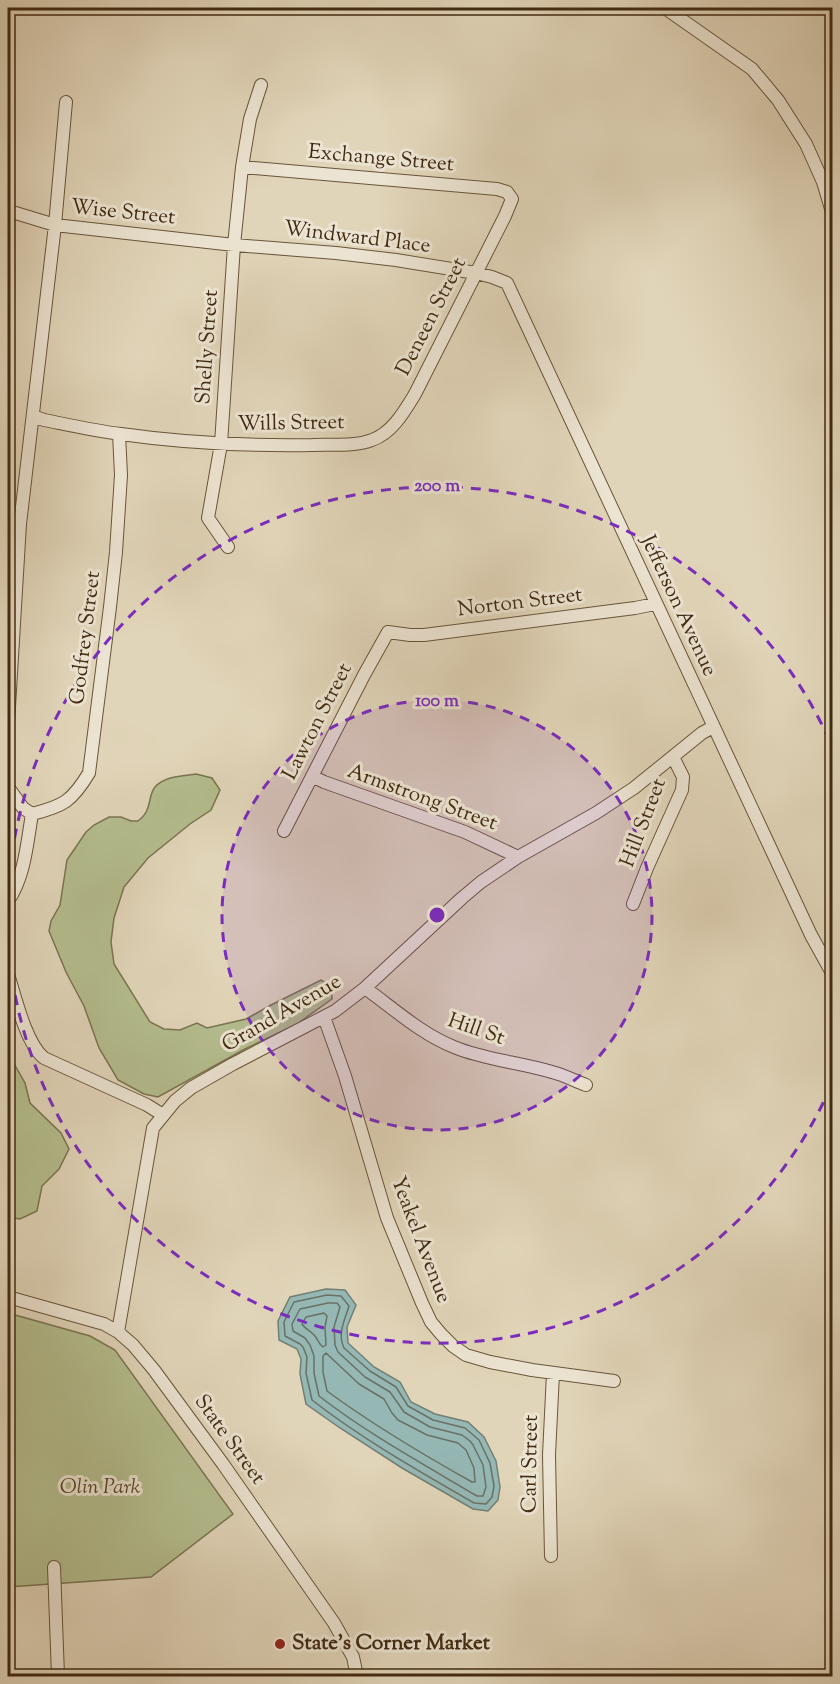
<svg xmlns="http://www.w3.org/2000/svg" width="840" height="1684" viewBox="0 0 840 1684" font-family="'Sorts Mill Goudy',serif">
<style>
.green{fill:#b4bd8e;stroke:#7a7450;stroke-width:1.5}
.water{fill:#95b8b5;stroke:#737f73;stroke-width:1.5}
.lines{fill:none;stroke-linecap:round;stroke-linejoin:round}
.shore{stroke:#6a7163;stroke-width:1.5}
.street-casing{stroke:#68553b;stroke-width:14}
.street{stroke:#ece4d2;stroke-width:12}
.ring{fill:none;stroke:#7b2cbf;stroke-width:3;stroke-dasharray:10 8}
.poi-dot{fill:#8f2418;stroke:#ece4d2;stroke-width:2}
.labels{text-anchor:middle;dominant-baseline:central;stroke-width:6;stroke-linejoin:round;paint-order:stroke}
.street-label{font-size:21px;fill:#402a11;stroke:#ece4d2}
.park-label{font-size:21px;font-style:italic;fill:#57472a;stroke:#ece4d2}
.poi-label{font-size:21px;font-weight:bold;fill:#402a11;stroke:#ece4d2;text-anchor:start}
.centre{fill:#7b2cbf;stroke:#ece4d2;stroke-width:3}
.ring-label{font-size:18px;text-anchor:middle;font-weight:bold;fill:#7b2cbf;stroke:#ece4d2;stroke-width:6;stroke-linejoin:round;paint-order:stroke}
</style>
<rect width="100%" height="100%" fill="#e1d5b9"/>
<filter id="stains"><feTurbulence type="fractalNoise" baseFrequency=".00333" numOctaves="4"/><feColorMatrix values="0 0 0 0 .2 0 0 0 0 .09 0 0 0 0 .02 0 0 0 .5 -.17"/></filter>
<radialGradient id="worn" r=".72"><stop offset=".6" stop-color="#630" stop-opacity="0"/><stop offset="1" stop-color="#630" stop-opacity=".3"/></radialGradient>
<!-- green -->
<path class="green" d="M 196,774 L 212,778 L 220,790 L 211,810 L 190,824 L 148,858 L 124,887 L 114,918 L 111,942 L 114,964 L 150,1022 L 164,1029 L 180,1030 L 197,1023 L 207,1028 L 246,1019 L 271,1005 L 321,980 L 331,986 L 332,999 L 297,1024 L 245,1049 L 158,1097 L 144,1094 L 118,1080 L 99,1048 L 84,1006 L 66,972 L 49,931 L 51,921 L 60,905 L 67,860 L 86,832 L 94,825 L 109,817 L 121,817 L 131,821 L 138,821 C 153,810 147,797 155,787 C 165,776 182,776 196,774 Z
M 8,1053 L 25,1083 L 30,1103 L 61,1133 L 69,1149 L 59,1169 L 42,1186 L 37,1211 L 20,1219 L 8,1217 Z
M 8,1313 L 90,1336 L 115,1350 L 233,1514 L 151,1577 L 8,1587 Z"/>
<!-- water -->
<path class="water" d="M 326,1289 L 345,1290 L 356,1305 L 347,1327 L 348,1343 L 374,1367 L 400,1382 L 411,1402 L 435,1414 L 468,1422 L 484,1437 L 496,1461 L 500,1487 L 498,1500 L 488,1511 L 473,1509 L 402,1468 L 340,1428 L 306,1404 L 300,1374 L 301,1359 L 297,1349 L 279,1340 L 278,1321 L 290,1297 Z"/>
<g class="lines">
<!-- shore -->
<path class="shore" d="M 327,1295 L 341,1296 L 349,1306 C 345,1320 337,1333 344,1348 L 370,1371 L 396,1387 L 408,1406 L 433,1420 L 465,1428 L 479,1440 L 490,1463 L 494,1486 L 492,1497 L 486,1504 L 474,1503 C 419,1471 362,1439 312,1400 L 306,1373 L 307,1357 L 303,1347 L 300,1344 L 285,1336 L 284,1322 L 294,1302 Z
M 328,1303 L 337,1303 L 340,1307 L 334,1327 L 335,1345 L 338,1352 L 365,1377 L 390,1392 L 404,1412 L 430,1427 L 462,1435 L 470,1441 L 473,1445 L 483,1465 L 486,1487 L 483,1496 L 477,1496 C 423,1464 368,1434 319,1396 L 314,1373 L 314,1356 L 310,1345 L 305,1338 L 293,1331 L 292,1324 L 300,1309 Z
M 324,1313 L 327,1316 L 325,1327 L 326,1345 L 323,1347 C 319,1344 318,1340 315,1336 C 311,1331 305,1329 302,1324 L 306,1317 Z
M 326,1353 L 359,1384 L 384,1399 L 392,1413 L 398,1420 L 427,1435 L 458,1443 L 466,1450 L 474,1468 L 475,1482 L 472,1482 C 422,1454 373,1425 327,1391 L 323,1372 L 323,1356 Z"/>
<!-- street casing -->
<g class="street-casing">
<path id="street" d="M 665,8 L 752,69 L 778,100 L 806,144 L 823,182 L 832,212
M 9,211 L 55,225 L 234,245 L 336,253 L 396,260 L 476,273 L 492,277 L 507,283 L 811,935 L 832,973
M 33,416 L 44,420 C 69,425 95,431 121,434 C 184,443 248,446 313,445 C 331,444 354,447 372,440 C 392,433 404,412 415,394 L 505,216 L 512,199 L 507,192 L 497,189 L 242,167
M 228,547 L 208,518 L 221,444 L 234,245 L 242,167 L 250,119 L 261,85
M 8,723 L 20,524 L 55,225 L 66,102
M 312,776 L 324,782 L 465,832 L 518,857
M 8,787 L 23,808 L 32,814 C 64,806 72,801 89,773 L 110,607 L 116,552 L 121,475 L 119,434
M 284,831 L 364,675 L 388,632 L 410,635 L 424,635 L 635,608 L 655,604
M 8,901 C 25,876 27,843 32,814
M 633,904 L 647,868 L 682,790 L 683,777 L 673,757
M 8,974 C 15,996 26,1044 44,1058 L 147,1105 L 163,1115
M 365,988 C 393,1008 421,1034 454,1047 C 485,1060 519,1062 552,1072 C 564,1075 575,1081 586,1085
M 324,1017 L 345,1076 L 387,1218 L 422,1303 L 431,1322 L 441,1334 L 453,1346 L 466,1355 L 490,1362 L 532,1370 L 614,1381
M 8,1297 L 104,1324 L 118,1332 L 133,1345 L 154,1370 L 223,1464 L 334,1623 L 353,1657 L 357,1676
M 118,1332 L 153,1128 L 175,1101 L 191,1088 L 233,1064 L 335,1011 L 365,988 L 462,898 L 481,882 L 518,857 L 596,813 L 634,788 L 702,733 L 713,727
M 551,1556 L 549,1455 L 553,1373
M 54,1567 L 58,1676"/>
</g>
<!-- street -->
<use href="#street" class="street"/>
</g>
<!-- distance rings -->
<circle cx="437" cy="915" r="215" fill="#7b2cbf" fill-opacity=".12"/>
<g class="ring">
<circle cx="437" cy="915" r="215"/>
<path d="M831 1086A430 430 0 0 1 8 938M8 892A430 430 0 0 1 831 744"/>
</g>
<!-- markers -->
<circle class="poi-dot" cx="280" cy="1644" r="6"/>
<g class="labels">
<!-- street labels -->
<g class="street-label">
<text transform="translate(381 159) rotate(5)">Exchange Street</text>
<text transform="translate(123 213) rotate(6)">Wise Street</text>
<text transform="translate(357 238) rotate(7)">Windward Place</text>
<text transform="translate(432 317) rotate(-63)">Deneen Street</text>
<text transform="translate(208 347) rotate(-86)">Shelly Street</text>
<text transform="translate(291 424) rotate(-1)">Wills Street</text>
<text transform="translate(520 603) rotate(-7)">Norton Street</text>
<text transform="translate(678 606) rotate(65)">Jefferson Avenue</text>
<text transform="translate(86 638) rotate(-83)">Godfrey Street</text>
<text transform="translate(318 722) rotate(-63)">Lawton Street</text>
<text transform="translate(422 798) rotate(20)">Armstrong Street</text>
<text transform="translate(644 823) rotate(-69)">Hill Street</text>
<text transform="translate(282 1014) rotate(-30)">Grand Avenue</text>
<text transform="translate(476 1030) rotate(19)">Hill St</text>
<text transform="translate(420 1240) rotate(69)">Yeakel Avenue</text>
<text transform="translate(229 1440) rotate(54)">State Street</text>
<text transform="translate(531 1464) rotate(-89)">Carl Street</text>
</g>
<!-- park labels -->
<g class="park-label">
<text x="100" y="1488">Olin Park</text>
</g>
<!-- poi labels -->
<g class="poi-label">
<text x="292" y="1644">State's Corner Market</text>
</g>
</g>
<circle cx="437" cy="915" r="9" class="centre"/>
<g class="ring-label">
<text x="437" y="491">200 m</text>
<text x="437" y="706">100 m</text>
</g>
<!-- margin -->
<rect width="840" height="1684" fill="none" stroke="#e1d5b9" stroke-width="30"/>
<rect x="9" y="9" width="822" height="1666" fill="none" stroke="#402a11" stroke-width="3"/>
<rect x="15" y="15" width="810" height="1654" fill="none" stroke="#402a11" stroke-width="1.5"/>
<rect width="100%" height="100%" filter="url(#stains)"/>
<rect width="100%" height="100%" fill="url(#worn)"/>
</svg>
